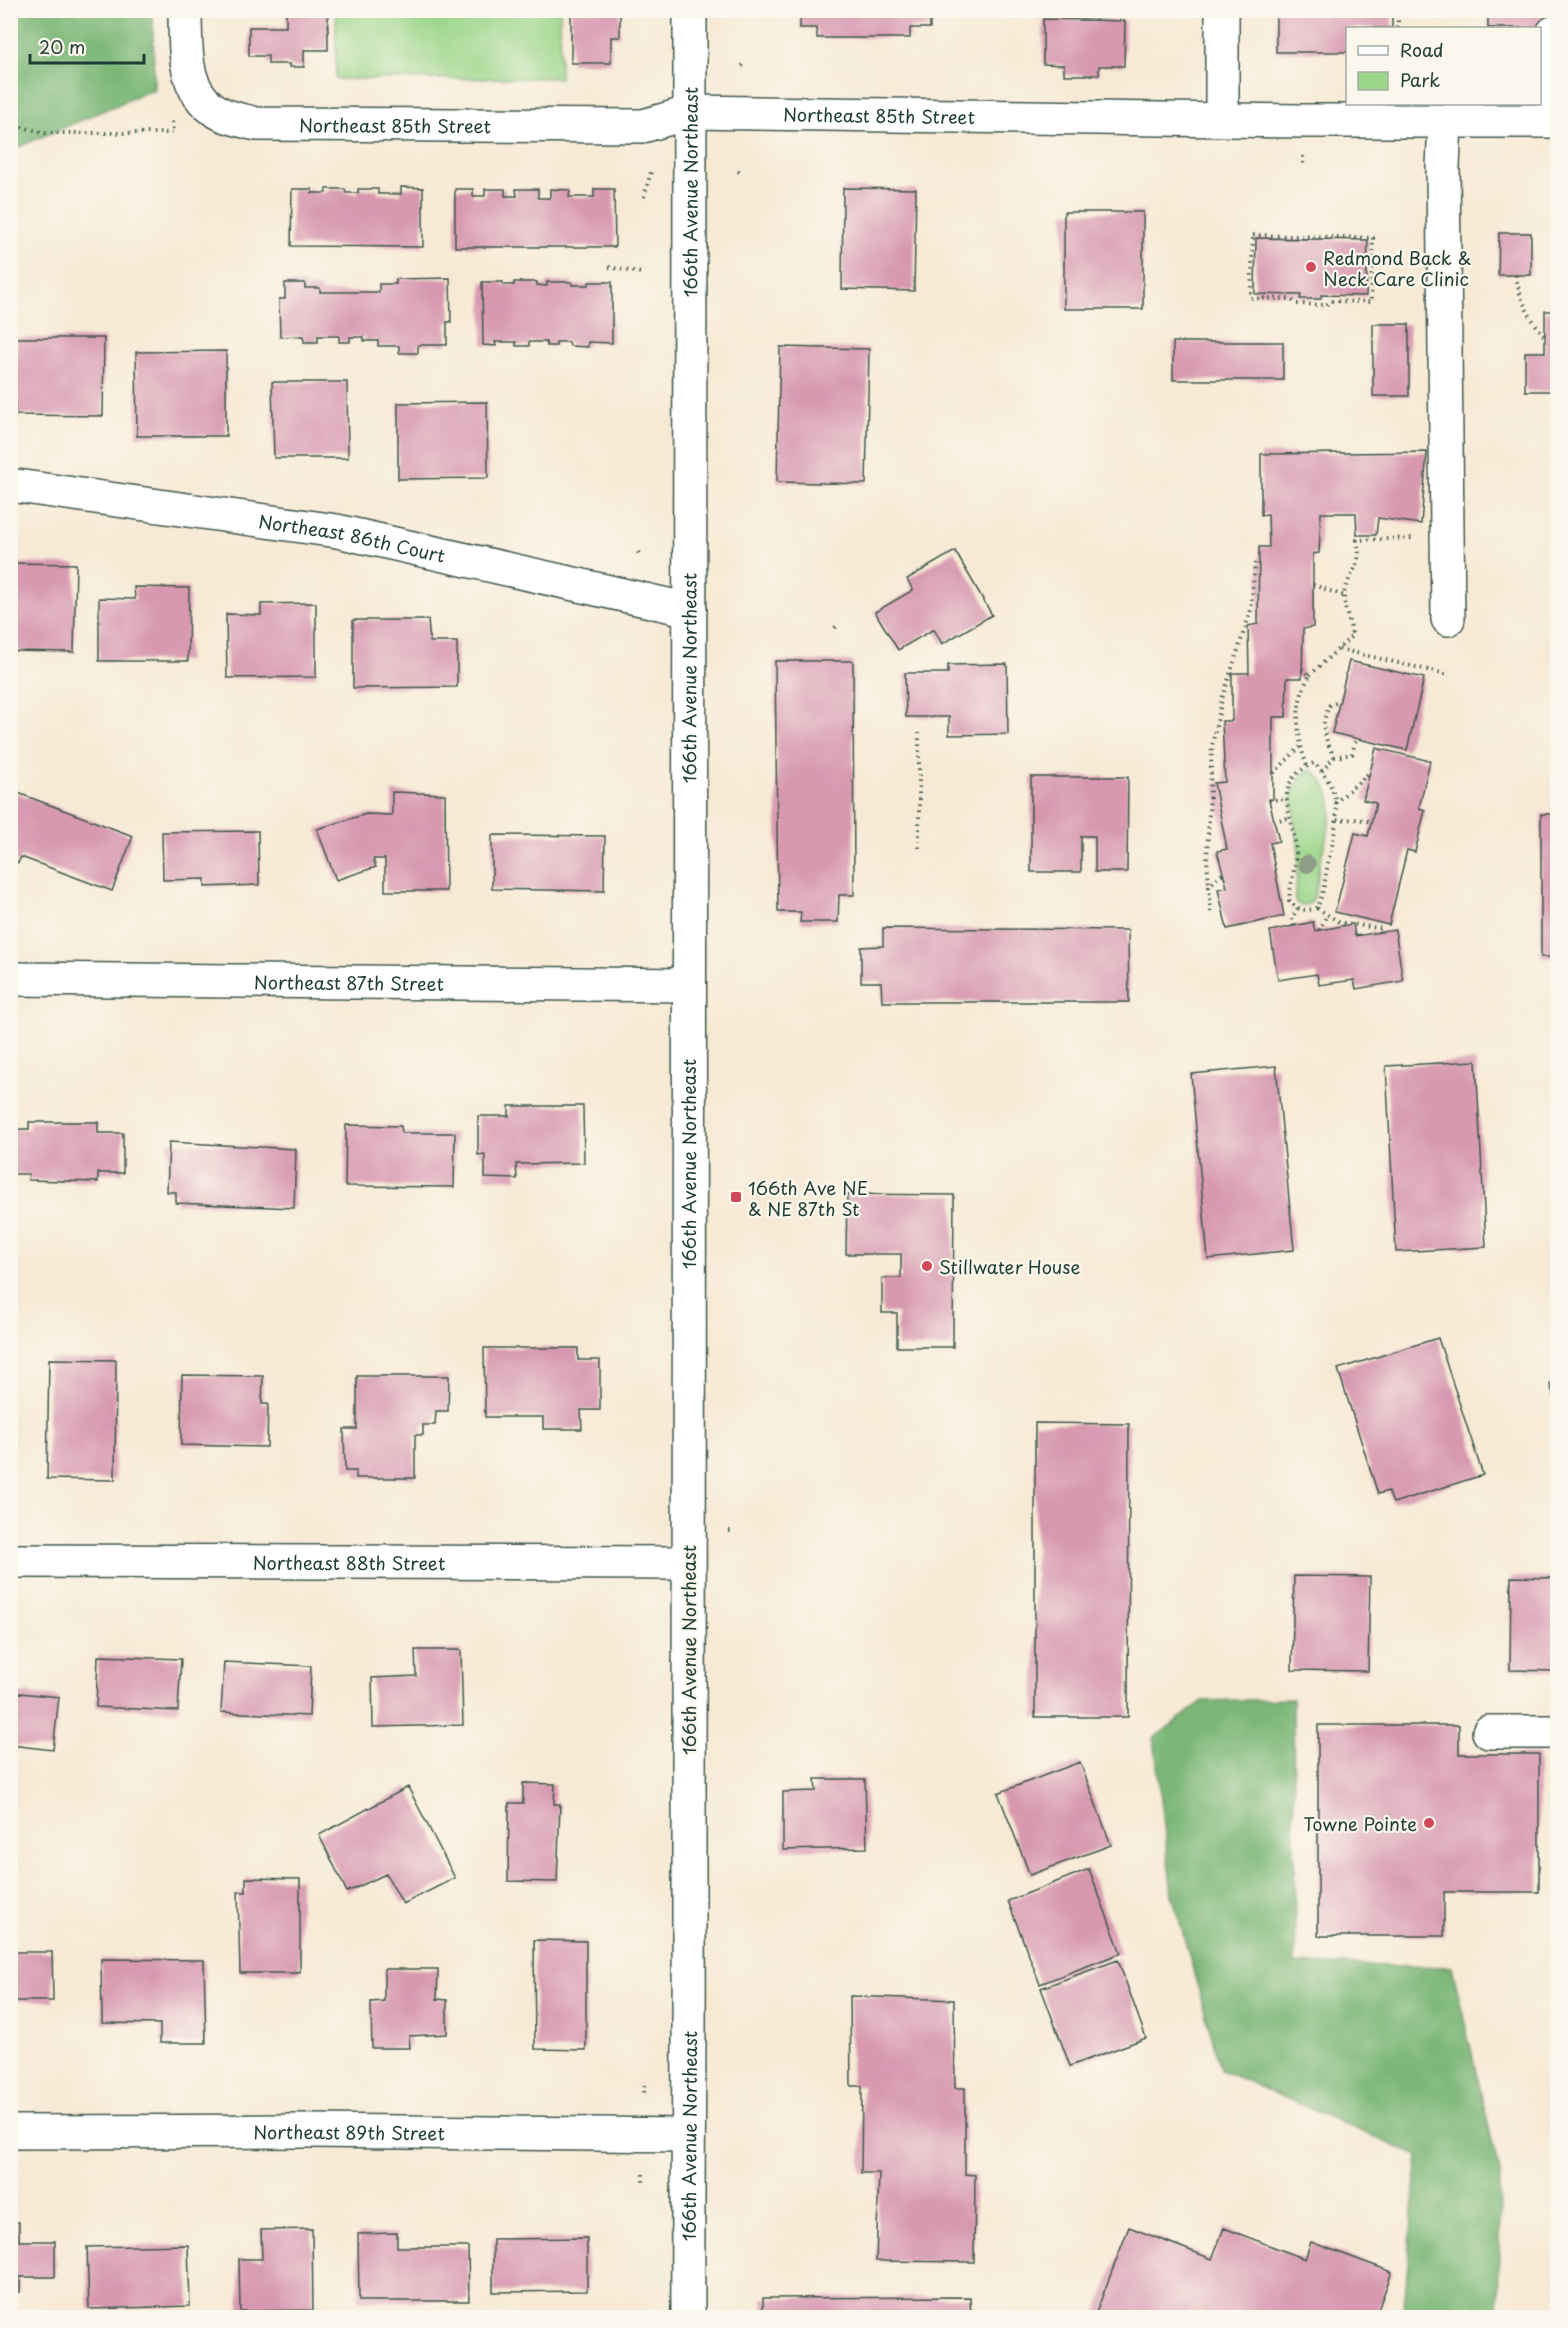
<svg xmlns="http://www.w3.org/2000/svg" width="1568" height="2328" viewBox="0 0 1568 2328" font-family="'Playpen Sans',sans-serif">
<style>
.green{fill:#9bd68b;stroke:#5d8a60;stroke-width:1.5}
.forest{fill:#7cb777;stroke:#4e7a56;stroke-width:1.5}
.building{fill:#d798b0}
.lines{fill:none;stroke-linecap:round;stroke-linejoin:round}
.minor-casing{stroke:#3f574c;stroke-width:36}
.path{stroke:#3f574c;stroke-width:4;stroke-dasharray:1.5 4.5;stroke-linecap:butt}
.minor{stroke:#fff;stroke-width:33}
.tree{fill:#8e9c86}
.poi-dot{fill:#d1495b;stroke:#fbf7ec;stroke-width:2}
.labels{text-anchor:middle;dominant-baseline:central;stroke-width:4.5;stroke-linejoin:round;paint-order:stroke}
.street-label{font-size:18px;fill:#1f3d34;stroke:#fbf7ec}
.poi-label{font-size:18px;fill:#1f3d34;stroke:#fbf7ec;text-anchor:start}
</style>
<rect width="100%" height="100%" fill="#fbf7ec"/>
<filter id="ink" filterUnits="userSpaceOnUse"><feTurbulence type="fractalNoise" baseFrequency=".0167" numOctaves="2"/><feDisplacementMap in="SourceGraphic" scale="12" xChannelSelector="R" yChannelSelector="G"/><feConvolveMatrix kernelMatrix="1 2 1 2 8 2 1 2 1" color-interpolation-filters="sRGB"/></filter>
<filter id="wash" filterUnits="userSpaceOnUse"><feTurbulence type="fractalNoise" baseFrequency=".008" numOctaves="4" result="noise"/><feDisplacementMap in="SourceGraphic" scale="24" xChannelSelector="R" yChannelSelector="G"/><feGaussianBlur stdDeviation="1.35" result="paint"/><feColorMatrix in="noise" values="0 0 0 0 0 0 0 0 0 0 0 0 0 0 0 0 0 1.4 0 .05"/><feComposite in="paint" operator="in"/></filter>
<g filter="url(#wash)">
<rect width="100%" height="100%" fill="#f7ead5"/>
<!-- green -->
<path class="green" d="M 336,11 L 560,11 L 560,78 L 336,79 Z
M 1312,770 C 1346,798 1326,832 1319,866 C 1317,881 1318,889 1311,903 L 1302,906 L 1295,902 L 1299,852 L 1291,794 L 1304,773 Z"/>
<!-- forest -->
<path class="forest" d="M 11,10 L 153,11 L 154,89 L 11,150 Z
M 1293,1699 L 1295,1964 L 1452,1967 L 1500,2176 L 1498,2317 L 1403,2317 L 1418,2156 L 1221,2070 L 1172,1894 L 1154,1738 L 1203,1701 Z"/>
<g id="blocks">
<!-- building -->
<path class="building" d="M 286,10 L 328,10 L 328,50 L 304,50 L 304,67 L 289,67 L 289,64 L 268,64 L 268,56 L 249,56 L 249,27 L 286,27 Z
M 571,10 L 620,12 L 620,37 L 611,37 L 611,63 L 571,63 Z
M 800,10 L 930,10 L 930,28 L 910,28 L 910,38 L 817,38 L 817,28 L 800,28 Z
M 1276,10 L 1392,10 L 1392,28 L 1348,28 L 1348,52 L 1276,52 Z
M 1488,10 L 1558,10 L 1558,33 L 1540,28 L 1488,28 Z
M 1043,19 L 1125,21 L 1124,66 L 1099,66 L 1099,75 L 1064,75 L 1064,65 L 1043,64 Z
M 401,187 L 423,188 L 423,247 L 291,246 L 292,189 L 312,189 L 312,193 L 326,193 L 326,189 L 345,189 L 346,193 L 358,193 L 358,189 L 378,189 L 378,194 L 401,194 Z
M 843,188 L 916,189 L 914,291 L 842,289 Z
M 455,189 L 473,189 L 473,196 L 485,196 L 485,189 L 505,189 L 505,196 L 517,196 L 516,189 L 538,189 L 538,198 L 550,198 L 550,189 L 570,190 L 569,197 L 594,197 L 594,189 L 614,189 L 615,247 L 455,247 Z
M 1064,212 L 1143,212 L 1143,309 L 1064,309 Z
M 1499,233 L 1531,233 L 1531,275 L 1498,275 Z
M 1256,238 L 1368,240 L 1366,296 L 1321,295 L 1321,299 L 1300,299 L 1301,295 L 1255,294 Z
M 450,278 L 451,322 L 447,322 L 447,345 L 418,345 L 418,353 L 399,353 L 399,346 L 378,346 L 378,341 L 364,341 L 364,337 L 350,337 L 350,342 L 339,342 L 339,336 L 318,336 L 318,342 L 304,342 L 303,336 L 280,337 L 279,299 L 285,299 L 285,283 L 305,283 L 305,288 L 320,288 L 320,292 L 379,292 L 379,284 L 396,284 L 396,279 Z
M 482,282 L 503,282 L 503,285 L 514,285 L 514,282 L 537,282 L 537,285 L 547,286 L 547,282 L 572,282 L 572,285 L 589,285 L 589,282 L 612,282 L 612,343 L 588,342 L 588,347 L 570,346 L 569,342 L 556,342 L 556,346 L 547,346 L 546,342 L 529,342 L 529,346 L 516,346 L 516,342 L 495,342 L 496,346 L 483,345 Z
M 1545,311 L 1558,311 L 1558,391 L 1525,391 L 1525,352 L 1545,352 Z
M 1373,324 L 1409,324 L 1409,396 L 1373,396 Z
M 16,338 L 104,338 L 103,416 L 15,415 Z
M 1173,342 L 1283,342 L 1283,380 L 1173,380 Z
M 780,347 L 869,349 L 866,484 L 777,482 Z
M 226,351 L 226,436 L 137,436 L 136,352 Z
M 272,382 L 347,382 L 348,458 L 274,458 Z
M 487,402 L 488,478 L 398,479 L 398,403 Z
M 1427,452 L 1421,524 L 1378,518 L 1376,535 L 1357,535 L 1356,513 L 1321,513 L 1319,553 L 1313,554 L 1313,627 L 1303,629 L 1302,678 L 1287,678 L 1286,717 L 1273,717 L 1273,799 L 1269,800 L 1279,841 L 1270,843 L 1284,916 L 1227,929 L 1218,889 L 1227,887 L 1217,851 L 1227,849 L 1214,783 L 1225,782 L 1222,721 L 1232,721 L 1232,673 L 1249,673 L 1248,626 L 1258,624 L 1259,547 L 1269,547 L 1268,514 L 1261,515 L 1261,454 Z
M 955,551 L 992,615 L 942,644 L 934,629 L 898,650 L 875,612 L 913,590 L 907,579 Z
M 10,563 L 76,564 L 74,652 L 10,651 Z
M 134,587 L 189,588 L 188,661 L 99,661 L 99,598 L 135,599 Z
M 316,603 L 316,677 L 227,678 L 226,614 L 261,615 L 261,604 Z
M 353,620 L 428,620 L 430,642 L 457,642 L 457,687 L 353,688 Z
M 775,661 L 853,661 L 854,895 L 839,895 L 838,922 L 800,922 L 801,912 L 778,912 Z
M 1349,661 L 1424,678 L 1407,750 L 1332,733 Z
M 1007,664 L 1008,734 L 949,735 L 949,717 L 906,717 L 905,673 L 948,673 L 948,665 Z
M 1376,748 L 1430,761 L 1419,808 L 1425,810 L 1415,852 L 1407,850 L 1389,925 L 1335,912 L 1355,833 L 1368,836 L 1376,803 L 1363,800 Z
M 1031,777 L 1128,777 L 1127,872 L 1095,872 L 1095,836 L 1081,836 L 1081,872 L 1031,872 Z
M 10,790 L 133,836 L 112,891 L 21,857 L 18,863 L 10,860 Z
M 392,792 L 445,794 L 446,891 L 385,891 L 385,859 L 373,859 L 376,867 L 336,880 L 317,829 L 366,814 L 392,815 Z
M 1541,814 L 1558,814 L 1558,957 L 1541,957 Z
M 258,831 L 259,885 L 205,887 L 205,879 L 163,880 L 162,832 Z
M 492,835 L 605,836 L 604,891 L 492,889 Z
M 1313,922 L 1315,931 L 1353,924 L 1355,936 L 1395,930 L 1403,981 L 1356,989 L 1354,980 L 1319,985 L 1317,974 L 1278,980 L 1270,931 Z
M 883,928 L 1128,930 L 1129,1002 L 882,1002 L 881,982 L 861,982 L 861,947 L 883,946 Z
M 1476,1061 L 1486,1247 L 1396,1252 L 1386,1066 Z
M 1276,1066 L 1294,1250 L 1208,1259 L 1191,1074 Z
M 509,1106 L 583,1106 L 584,1163 L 516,1164 L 517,1179 L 485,1178 L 485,1154 L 478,1155 L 478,1116 L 509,1116 Z
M 29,1122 L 98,1122 L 98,1133 L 123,1133 L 123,1173 L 98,1173 L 98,1182 L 28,1180 L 29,1174 L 10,1174 L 10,1129 L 29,1129 Z
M 346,1125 L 401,1126 L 402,1133 L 455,1133 L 454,1187 L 345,1186 Z
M 169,1142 L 296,1149 L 294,1208 L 176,1203 L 176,1192 L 167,1192 Z
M 847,1194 L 954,1195 L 953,1347 L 897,1347 L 897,1313 L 882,1313 L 882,1278 L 901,1278 L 901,1254 L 846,1254 Z
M 1438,1338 L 1483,1475 L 1393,1503 L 1388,1491 L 1378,1494 L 1338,1369 Z
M 484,1348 L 578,1348 L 578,1360 L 600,1360 L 600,1410 L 581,1410 L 582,1429 L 543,1429 L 543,1417 L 485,1417 Z
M 49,1359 L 116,1360 L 115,1480 L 47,1479 Z
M 182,1375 L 263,1376 L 262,1404 L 268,1404 L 267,1447 L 181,1445 Z
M 357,1376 L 449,1376 L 448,1411 L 436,1411 L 435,1425 L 423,1425 L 423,1435 L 415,1435 L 415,1478 L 356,1478 L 356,1471 L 345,1471 L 344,1429 L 357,1429 Z
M 1558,1382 L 1558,1406 L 1557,1406 L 1550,1384 Z
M 1035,1423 L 1129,1424 L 1128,1717 L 1035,1717 Z
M 1294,1576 L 1370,1577 L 1368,1671 L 1292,1670 Z
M 1511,1577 L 1558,1578 L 1558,1671 L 1510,1670 Z
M 415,1650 L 461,1650 L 463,1725 L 373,1727 L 372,1678 L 416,1676 Z
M 98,1656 L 181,1659 L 178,1711 L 96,1707 Z
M 224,1662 L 311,1666 L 309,1716 L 221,1712 Z
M 10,1692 L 59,1697 L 53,1750 L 10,1745 Z
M 1318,1725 L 1459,1725 L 1459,1754 L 1539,1754 L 1539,1892 L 1444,1892 L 1444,1936 L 1318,1936 Z
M 1080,1762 L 1111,1845 L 1030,1875 L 998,1793 Z
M 815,1779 L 865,1779 L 867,1848 L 783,1850 L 783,1792 L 816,1791 Z
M 523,1783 L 555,1784 L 554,1804 L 560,1804 L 557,1882 L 508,1881 L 509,1803 L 523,1803 Z
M 408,1787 L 455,1878 L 403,1904 L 386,1874 L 347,1892 L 319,1835 Z
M 1089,1869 L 1121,1953 L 1040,1984 L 1008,1901 Z
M 246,1878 L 300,1879 L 300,1973 L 240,1973 L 238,1892 L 246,1892 Z
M 534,1940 L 586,1941 L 586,2050 L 535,2049 Z
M 10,1952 L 52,1952 L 53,2001 L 10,2001 Z
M 101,1959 L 204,1960 L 206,2043 L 160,2043 L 160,2024 L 102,2023 Z
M 1118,1960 L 1146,2038 L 1070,2066 L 1041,1988 Z
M 384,1969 L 438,1969 L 437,1999 L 447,2000 L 447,2034 L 409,2036 L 410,2048 L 372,2048 L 371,2002 L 384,2001 Z
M 850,1996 L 954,2000 L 955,2088 L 965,2088 L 965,2174 L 975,2175 L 974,2262 L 876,2261 L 879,2173 L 861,2173 L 862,2086 L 851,2086 Z
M 10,2222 L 19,2222 L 19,2241 L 55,2241 L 55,2277 L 20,2277 L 20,2292 L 10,2292 Z
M 1129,2227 L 1212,2259 L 1224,2228 L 1305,2259 L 1311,2242 L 1392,2272 L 1375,2318 L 1094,2318 Z
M 312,2229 L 313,2310 L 240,2311 L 239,2259 L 262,2259 L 261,2230 Z
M 397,2233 L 397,2247 L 468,2247 L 469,2301 L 359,2301 L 358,2234 Z
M 587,2238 L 587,2291 L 493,2292 L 493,2239 Z
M 188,2245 L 190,2306 L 89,2309 L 87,2247 Z
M 970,2297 L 971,2318 L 763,2318 L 763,2298 Z"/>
</g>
</g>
<g filter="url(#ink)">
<use href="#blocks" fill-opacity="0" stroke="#3f574c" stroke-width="1.5"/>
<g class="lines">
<!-- minor casing -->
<g class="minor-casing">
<g id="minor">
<path id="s1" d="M 185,10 C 186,49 181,96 224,115 C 234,119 246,121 256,124 L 643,126 L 691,112 L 1301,121 L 1558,121"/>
<path d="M 1222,10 L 1222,120"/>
<path d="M 1553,33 L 1554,121"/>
<path d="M 1445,121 L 1443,167 L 1448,619"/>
<path id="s2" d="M 10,485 L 337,531 L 690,610"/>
<path id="s3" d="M 10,979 L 688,985"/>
<path id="s4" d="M 10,1561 L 688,1563"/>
<path d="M 1489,1732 L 1558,1732"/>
<path id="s5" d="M 10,2132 L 309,2131 L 687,2135"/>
<path id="s6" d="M 688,2318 C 687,2186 690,2055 689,1923 C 687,1286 688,648 690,10"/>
</g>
</g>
<!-- path -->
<path class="path" d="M 1398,28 L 1398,10
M 742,66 L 747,63
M 10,124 L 45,133 L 173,133 L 172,121
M 1303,156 L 1303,167
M 738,171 L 741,173
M 644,197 L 651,172
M 1253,235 L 1373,238 L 1371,302 L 1331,301 L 1326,305 L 1296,304 L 1291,299 L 1251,298 Z
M 609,267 L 641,273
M 1516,275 C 1519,300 1530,318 1545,337
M 638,552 L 641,557
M 1313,585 L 1345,596
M 835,628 L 838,624
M 1339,649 L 1449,675
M 1302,669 L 1310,675 C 1293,704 1296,735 1307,766
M 1310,675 L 1352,636 C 1351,621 1341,605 1345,590 C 1351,570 1363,564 1357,540 L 1412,538
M 1334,757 L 1352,754 L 1356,738
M 1322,771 L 1334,757 C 1324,736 1319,726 1330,705 L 1339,702
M 1274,773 L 1300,747
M 1269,800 L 1286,799
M 1335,803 L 1370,772
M 1337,820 L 1358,819 L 1371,822
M 1274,821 L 1288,818
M 919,848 L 919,733
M 1208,887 L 1223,873
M 1317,908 C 1305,912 1297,910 1289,900 C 1290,886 1297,861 1296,849 C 1293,814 1269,783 1314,763 C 1346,795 1337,824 1328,863 C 1325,879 1324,893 1317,908 L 1339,922 L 1383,929
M 1211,912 L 1207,859 L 1212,745 L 1222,699 L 1251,610 L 1255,563
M 1294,926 L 1292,918 L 1298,908
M 1319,930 L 1327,915
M 729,1531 L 732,1531
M 644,2085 L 644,2094
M 643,2174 L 643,2182"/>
<!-- minor -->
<use href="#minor" class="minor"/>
</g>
<!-- trees -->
<circle class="tree" cx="1307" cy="864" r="9"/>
</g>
<!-- markers -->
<g class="poi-dot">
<circle cx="1311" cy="267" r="6"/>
<rect x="730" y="1191" width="12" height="12" rx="3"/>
<circle cx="927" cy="1266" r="6"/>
<circle cx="1429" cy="1823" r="6"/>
</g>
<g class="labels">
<!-- street labels -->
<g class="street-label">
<text stroke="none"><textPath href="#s1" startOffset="778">Northeast 85th Street</textPath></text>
<text stroke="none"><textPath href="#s1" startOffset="292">Northeast 85th Street</textPath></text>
<text stroke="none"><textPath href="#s6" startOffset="2126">166th Avenue Northeast</textPath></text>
<text stroke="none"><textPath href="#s2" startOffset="346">Northeast 86th Court</textPath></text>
<text stroke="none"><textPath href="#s6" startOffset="1640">166th Avenue Northeast</textPath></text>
<text stroke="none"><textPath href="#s3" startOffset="339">Northeast 87th Street</textPath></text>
<text stroke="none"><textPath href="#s6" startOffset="1154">166th Avenue Northeast</textPath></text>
<text stroke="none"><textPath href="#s4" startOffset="339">Northeast 88th Street</textPath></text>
<text transform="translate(688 1650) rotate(-90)">166th Avenue Northeast</text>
<text stroke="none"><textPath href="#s5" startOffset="339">Northeast 89th Street</textPath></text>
<text stroke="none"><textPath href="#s6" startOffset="182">166th Avenue Northeast</textPath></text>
</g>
<!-- poi labels -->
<g class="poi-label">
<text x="1323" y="257">Redmond Back &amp;<tspan x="1323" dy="21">Neck Care Clinic</tspan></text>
<text x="748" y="1187">166th Ave NE<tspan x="748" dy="21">&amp; NE 87th St</tspan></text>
<text x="939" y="1266">Stillwater House</text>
<text x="1417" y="1823" text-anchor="end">Towne Pointe</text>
</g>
</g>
<!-- margin -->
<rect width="1568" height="2328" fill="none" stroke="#fbf7ec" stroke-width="36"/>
<!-- legend -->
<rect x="1346" y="27" width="195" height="78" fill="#fbf7ec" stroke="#a3ada2" stroke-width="1.5"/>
<rect x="1358" y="46" width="30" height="9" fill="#ffffff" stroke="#a3ada2" stroke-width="1.5"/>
<text x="1400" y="57" font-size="18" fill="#1f3d34">Road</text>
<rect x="1358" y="72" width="30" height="18" fill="#9bd68b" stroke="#a3ada2" stroke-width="1.5"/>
<text x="1400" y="87" font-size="18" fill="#1f3d34">Park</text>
<!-- scale -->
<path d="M30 54v9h114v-9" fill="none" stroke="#1f3d34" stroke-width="3"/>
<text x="39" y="54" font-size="18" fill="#1f3d34" stroke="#fbf7ec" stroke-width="4.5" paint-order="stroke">20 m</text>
</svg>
